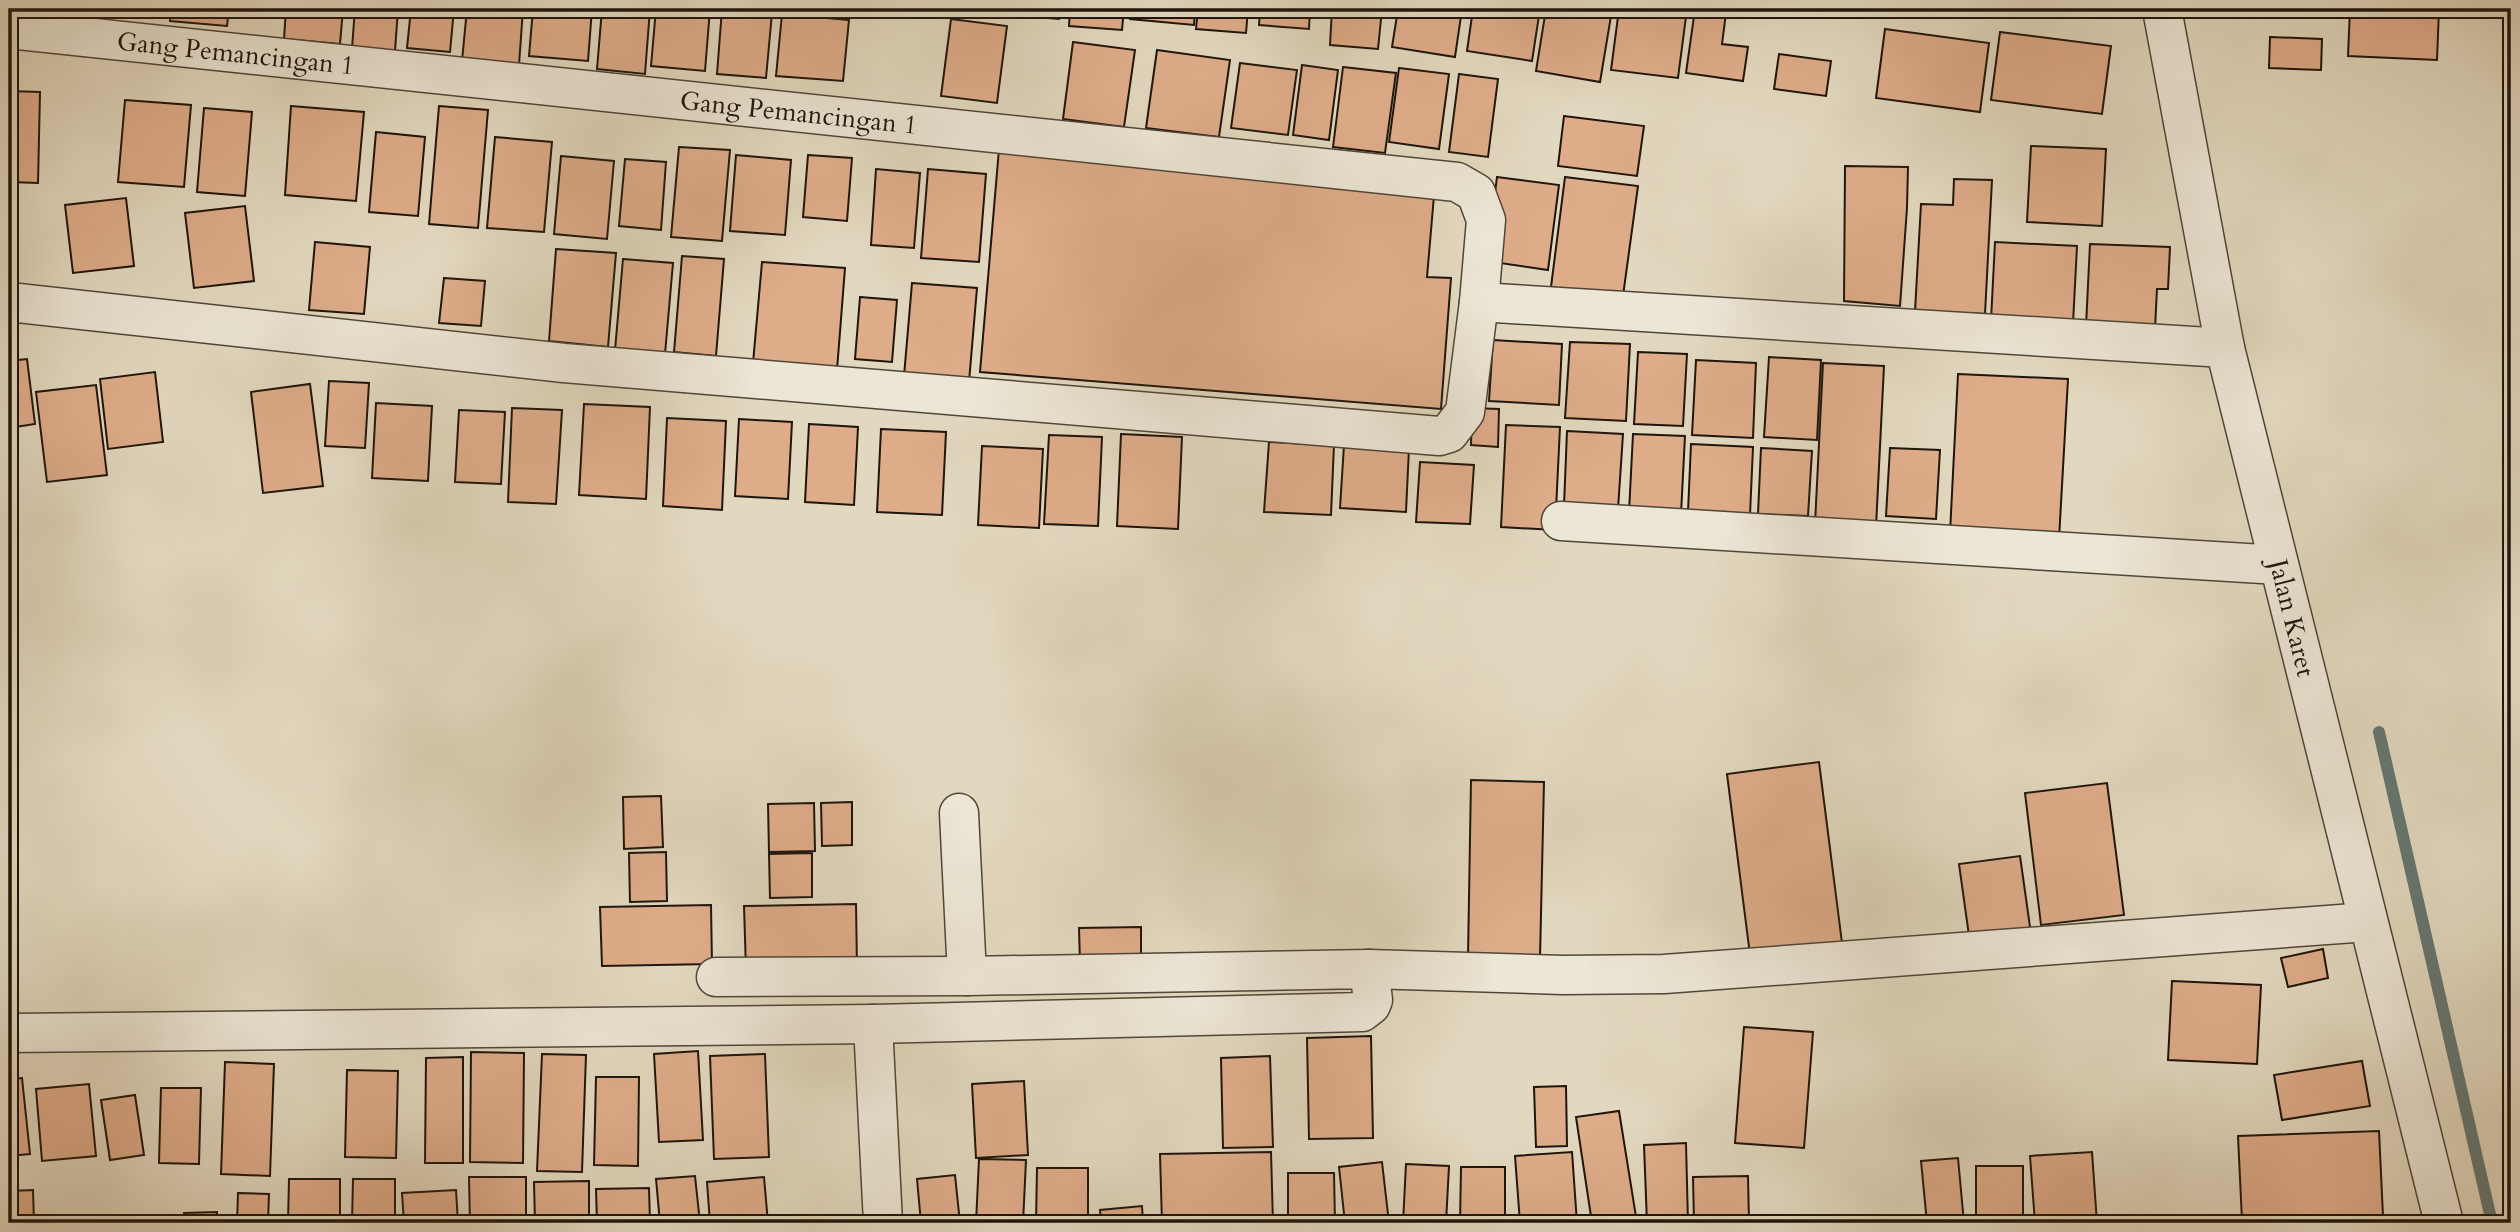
<svg xmlns="http://www.w3.org/2000/svg" width="2520" height="1232" viewBox="0 0 2520 1232" font-family="Cardo,serif">
<style>
.lines{fill:none;stroke-linecap:round;stroke-linejoin:round}
.stream{stroke:#657773;stroke-width:12}
.building{fill:#dfac8a;stroke:#1e150c;stroke-width:2}
.minor-casing{stroke:#4f4639;stroke-width:41}
.minor{stroke:#ece6d5;stroke-width:38}
.labels{text-anchor:middle;dominant-baseline:central;stroke-width:5;stroke-linejoin:round;paint-order:stroke}
.street-label{font-size:26px;fill:#1e150c;stroke:#ece6d5}
</style>
<rect width="100%" height="100%" fill="#e2d8bf"/>
<filter id="stains"><feTurbulence type="fractalNoise" baseFrequency=".00286" numOctaves="4"/><feColorMatrix values="0 0 0 0 .2 0 0 0 0 .09 0 0 0 0 .02 0 0 0 .5 -.17"/></filter>
<radialGradient id="worn" r=".72"><stop offset=".6" stop-color="#630" stop-opacity="0"/><stop offset="1" stop-color="#630" stop-opacity=".3"/></radialGradient>
<g class="lines">
<!-- stream -->
<path class="stream" d="M 2379,732 L 2492,1223"/>
</g>
<!-- building -->
<path class="building" d="M 171,9 L 229,9 L 227,26 L 170,21 Z
M 286,9 L 343,9 L 340,44 L 284,39 Z
M 355,9 L 398,9 L 395,51 L 352,48 Z
M 411,9 L 454,9 L 450,52 L 407,48 Z
M 467,9 L 523,9 L 519,65 L 462,61 Z
M 533,9 L 592,9 L 588,61 L 529,56 Z
M 602,9 L 650,9 L 645,74 L 597,69 Z
M 656,9 L 710,9 L 705,71 L 651,66 Z
M 722,9 L 772,13 L 766,78 L 717,74 Z
M 997,9 L 1060,9 L 1059,19 L 996,14 Z
M 1070,9 L 1124,9 L 1122,30 L 1069,26 Z
M 1131,9 L 1195,9 L 1194,25 L 1130,19 Z
M 1198,9 L 1248,9 L 1246,33 L 1196,29 Z
M 1260,9 L 1310,9 L 1309,29 L 1259,25 Z
M 1332,9 L 1382,9 L 1378,49 L 1330,45 Z
M 1398,9 L 1462,9 L 1455,57 L 1392,47 Z
M 1473,9 L 1540,9 L 1532,61 L 1467,51 Z
M 1546,9 L 1612,10 L 1600,82 L 1536,71 Z
M 1619,9 L 1687,9 L 1678,78 L 1611,70 Z
M 1695,9 L 1726,13 L 1722,44 L 1748,47 L 1743,81 L 1686,73 Z
M 2350,9 L 2439,9 L 2437,60 L 2348,56 Z
M 782,14 L 849,20 L 843,81 L 776,76 Z
M 951,19 L 1007,26 L 997,103 L 941,96 Z
M 1885,29 L 1989,43 L 1980,112 L 1876,98 Z
M 2000,32 L 2111,46 L 2102,114 L 1991,100 Z
M 2270,37 L 2322,39 L 2321,70 L 2269,68 Z
M 1073,42 L 1135,50 L 1124,127 L 1063,119 Z
M 1157,50 L 1230,60 L 1219,137 L 1146,128 Z
M 1779,54 L 1831,61 L 1826,96 L 1774,89 Z
M 1240,63 L 1297,70 L 1288,135 L 1231,128 Z
M 1302,65 L 1338,70 L 1329,140 L 1293,135 Z
M 1343,67 L 1396,73 L 1385,153 L 1333,147 Z
M 1399,68 L 1449,74 L 1439,149 L 1389,142 Z
M 1459,74 L 1498,79 L 1488,157 L 1449,152 Z
M 9,91 L 40,92 L 38,183 L 9,182 Z
M 125,100 L 191,105 L 184,187 L 118,182 Z
M 291,106 L 364,112 L 356,201 L 285,195 Z
M 439,106 L 488,110 L 478,228 L 429,224 Z
M 204,108 L 252,112 L 245,196 L 197,192 Z
M 1564,116 L 1644,126 L 1637,176 L 1558,166 Z
M 376,132 L 425,137 L 418,216 L 369,212 Z
M 495,137 L 552,142 L 544,232 L 487,228 Z
M 2031,146 L 2106,149 L 2102,226 L 2027,222 Z
M 679,147 L 730,150 L 722,241 L 671,237 Z
M 999,149 L 1435,184 L 1427,277 L 1451,278 L 1441,409 L 980,372 Z
M 736,155 L 791,160 L 785,235 L 730,231 Z
M 808,155 L 852,158 L 847,221 L 803,217 Z
M 561,156 L 614,161 L 607,239 L 554,234 Z
M 625,159 L 666,162 L 661,230 L 619,226 Z
M 1845,166 L 1908,167 L 1907,208 L 1900,306 L 1844,301 Z
M 876,169 L 920,173 L 914,248 L 871,245 Z
M 928,169 L 986,174 L 979,262 L 921,258 Z
M 1497,177 L 1559,185 L 1548,270 L 1486,261 Z
M 1565,177 L 1638,186 L 1623,296 L 1551,287 Z
M 1954,179 L 1992,180 L 1985,314 L 1915,311 L 1921,204 L 1953,205 Z
M 126,198 L 134,266 L 73,273 L 65,205 Z
M 245,206 L 254,281 L 194,288 L 185,213 Z
M 9,210 L 16,270 L 9,271 Z
M 315,242 L 370,247 L 364,314 L 309,310 Z
M 1995,242 L 2077,246 L 2073,324 L 1991,320 Z
M 2090,244 L 2170,247 L 2168,289 L 2157,289 L 2155,329 L 2086,326 Z
M 556,249 L 616,253 L 608,347 L 549,341 Z
M 682,256 L 724,259 L 716,356 L 674,352 Z
M 623,259 L 673,263 L 665,354 L 615,350 Z
M 762,262 L 845,268 L 837,370 L 753,363 Z
M 444,278 L 485,281 L 481,326 L 439,323 Z
M 912,283 L 977,288 L 969,382 L 904,376 Z
M 860,297 L 897,300 L 892,362 L 855,359 Z
M 1493,340 L 1562,344 L 1559,405 L 1489,401 Z
M 1570,342 L 1630,344 L 1626,421 L 1565,418 Z
M 1638,352 L 1687,354 L 1683,426 L 1634,424 Z
M 1769,357 L 1821,360 L 1817,440 L 1764,437 Z
M 27,359 L 35,424 L 9,428 L 9,361 Z
M 1696,360 L 1756,363 L 1753,438 L 1692,435 Z
M 1823,363 L 1884,366 L 1876,527 L 1815,524 Z
M 155,372 L 163,442 L 108,449 L 100,379 Z
M 1958,374 L 2068,379 L 2059,539 L 1950,533 Z
M 329,381 L 369,383 L 365,448 L 325,446 Z
M 310,384 L 323,486 L 263,493 L 251,392 Z
M 96,385 L 107,475 L 47,482 L 36,392 Z
M 376,403 L 432,406 L 428,481 L 372,478 Z
M 584,404 L 650,407 L 646,499 L 579,495 Z
M 512,408 L 562,410 L 556,504 L 508,502 Z
M 1472,408 L 1499,409 L 1498,447 L 1471,445 Z
M 459,410 L 505,412 L 501,484 L 455,482 Z
M 667,418 L 726,421 L 722,510 L 663,506 Z
M 739,419 L 792,422 L 788,499 L 735,496 Z
M 809,424 L 858,427 L 854,505 L 805,502 Z
M 1506,425 L 1560,427 L 1555,530 L 1501,527 Z
M 881,429 L 946,432 L 942,515 L 877,512 Z
M 1567,431 L 1623,434 L 1618,509 L 1564,506 Z
M 1121,434 L 1182,437 L 1178,529 L 1117,526 Z
M 1633,434 L 1685,436 L 1681,514 L 1629,512 Z
M 1049,435 L 1102,437 L 1098,526 L 1044,524 Z
M 1269,442 L 1334,445 L 1331,515 L 1264,512 Z
M 1691,444 L 1753,447 L 1750,515 L 1688,512 Z
M 1344,445 L 1409,448 L 1406,512 L 1340,508 Z
M 982,446 L 1043,449 L 1039,528 L 978,525 Z
M 1761,448 L 1812,451 L 1808,516 L 1758,514 Z
M 1890,448 L 1940,450 L 1936,519 L 1886,516 Z
M 1420,462 L 1474,465 L 1470,524 L 1416,522 Z
M 1819,762 L 1842,943 L 1750,955 L 1727,774 Z
M 1471,780 L 1544,782 L 1540,958 L 1468,957 Z
M 2107,783 L 2124,915 L 2041,925 L 2025,793 Z
M 661,796 L 663,847 L 624,849 L 623,797 Z
M 852,802 L 852,845 L 822,846 L 821,803 Z
M 814,803 L 815,851 L 769,852 L 768,804 Z
M 666,852 L 667,901 L 630,902 L 629,853 Z
M 812,853 L 812,897 L 770,898 L 769,854 Z
M 2020,856 L 2031,934 L 1970,943 L 1959,864 Z
M 856,904 L 857,967 L 746,970 L 744,906 Z
M 711,905 L 712,964 L 602,966 L 600,907 Z
M 1141,927 L 1141,962 L 1080,963 L 1079,928 Z
M 2323,949 L 2328,978 L 2288,987 L 2281,958 Z
M 2172,981 L 2261,985 L 2257,1064 L 2168,1060 Z
M 1744,1027 L 1813,1032 L 1804,1148 L 1735,1143 Z
M 1371,1036 L 1373,1138 L 1309,1139 L 1307,1038 Z
M 698,1051 L 703,1140 L 659,1142 L 654,1054 Z
M 471,1052 L 524,1053 L 523,1163 L 470,1162 Z
M 542,1054 L 586,1055 L 582,1172 L 537,1171 Z
M 765,1054 L 769,1157 L 714,1159 L 710,1056 Z
M 1270,1056 L 1273,1147 L 1223,1148 L 1221,1058 Z
M 463,1057 L 463,1163 L 425,1163 L 426,1058 Z
M 2362,1061 L 2370,1106 L 2282,1120 L 2274,1075 Z
M 225,1062 L 274,1064 L 270,1176 L 221,1174 Z
M 347,1070 L 398,1071 L 396,1158 L 345,1157 Z
M 596,1077 L 639,1077 L 638,1166 L 594,1165 Z
M 22,1078 L 30,1154 L 9,1156 L 9,1079 Z
M 1024,1081 L 1028,1155 L 976,1158 L 972,1084 Z
M 89,1084 L 96,1156 L 42,1161 L 36,1089 Z
M 1566,1086 L 1567,1146 L 1536,1147 L 1534,1087 Z
M 161,1088 L 201,1088 L 199,1164 L 159,1163 Z
M 135,1095 L 144,1155 L 110,1160 L 101,1100 Z
M 1619,1111 L 1637,1223 L 1592,1223 L 1576,1117 Z
M 2379,1131 L 2383,1216 L 2242,1221 L 2238,1136 Z
M 1686,1143 L 1688,1223 L 1647,1223 L 1644,1145 Z
M 1271,1152 L 1273,1223 L 1162,1223 L 1160,1154 Z
M 1572,1152 L 1577,1223 L 1520,1223 L 1515,1156 Z
M 2092,1152 L 2097,1223 L 2035,1223 L 2030,1156 Z
M 1958,1158 L 1964,1223 L 1927,1223 L 1921,1161 Z
M 979,1159 L 1026,1160 L 1023,1223 L 976,1223 Z
M 1382,1162 L 1389,1223 L 1345,1223 L 1339,1167 Z
M 1406,1164 L 1449,1166 L 1446,1223 L 1403,1223 Z
M 1976,1166 L 2023,1166 L 2023,1223 L 1976,1223 Z
M 1461,1167 L 1505,1167 L 1505,1223 L 1460,1223 Z
M 1037,1168 L 1088,1168 L 1088,1223 L 1036,1223 Z
M 1288,1173 L 1334,1173 L 1335,1223 L 1288,1223 Z
M 955,1175 L 960,1223 L 921,1223 L 917,1179 Z
M 695,1176 L 700,1223 L 660,1223 L 656,1179 Z
M 1748,1176 L 1749,1223 L 1694,1223 L 1693,1177 Z
M 469,1177 L 526,1177 L 526,1223 L 470,1223 Z
M 764,1177 L 768,1223 L 710,1223 L 707,1182 Z
M 289,1179 L 340,1179 L 340,1223 L 288,1223 Z
M 353,1179 L 395,1179 L 395,1223 L 352,1223 Z
M 589,1181 L 589,1223 L 535,1223 L 534,1182 Z
M 649,1188 L 650,1223 L 597,1223 L 596,1189 Z
M 33,1190 L 34,1223 L 9,1223 L 9,1191 Z
M 456,1190 L 458,1223 L 404,1223 L 402,1193 Z
M 238,1193 L 269,1194 L 268,1223 L 237,1223 Z
M 1142,1206 L 1143,1223 L 1101,1223 L 1100,1210 Z
M 217,1212 L 217,1223 L 184,1223 L 184,1213 Z
M 117,1218 L 150,1219 L 150,1223 L 117,1223 Z
M 56,1219 L 98,1219 L 98,1223 L 56,1223 Z"/>
<g class="lines">
<!-- minor casing -->
<g class="minor-casing">
<g id="minor">
<path id="s1" d="M 2162,9 L 2225,348 L 2444,1223"/>
<path id="s2" d="M 9,29 L 1457,182 L 1476,193 L 1486,220 L 1479,302 L 1465,412 L 1449,433 L 1439,436 L 564,363 L 9,302"/>
<path d="M 1479,302 L 2225,348"/>
<path d="M 1561,521 L 2279,565"/>
<path d="M 959,813 L 967,976"/>
<path d="M 1369,969 L 1563,975 L 1664,974 L 2368,922"/>
<path d="M 873,1024 L 883,1223"/>
<path d="M 9,1033 L 873,1024 L 1362,1012 L 1371,1005 L 1373,1000 L 1369,969 L 967,976 L 716,977"/>
</g>
</g>
<!-- minor -->
<use href="#minor" class="minor"/>
</g>
<g class="labels">
<!-- street labels -->
<g class="street-label">
<text stroke="none"><textPath href="#s2" startOffset="228">Gang Pemancingan 1</textPath></text>
<text stroke="none"><textPath href="#s2" startOffset="794">Gang Pemancingan 1</textPath></text>
<text stroke="none"><textPath href="#s1" startOffset="623">Jalan Karet</textPath></text>
</g>
</g>
<!-- margin -->
<rect width="2520" height="1232" fill="none" stroke="#e2d8bf" stroke-width="35"/>
<rect x="10" y="10" width="2499" height="1211" fill="none" stroke="#1e150c" stroke-width="3.5"/>
<rect x="18" y="18" width="2485" height="1197" fill="none" stroke="#1e150c" stroke-width="2"/>
<rect width="100%" height="100%" filter="url(#stains)"/>
<rect width="100%" height="100%" fill="url(#worn)"/>
</svg>
